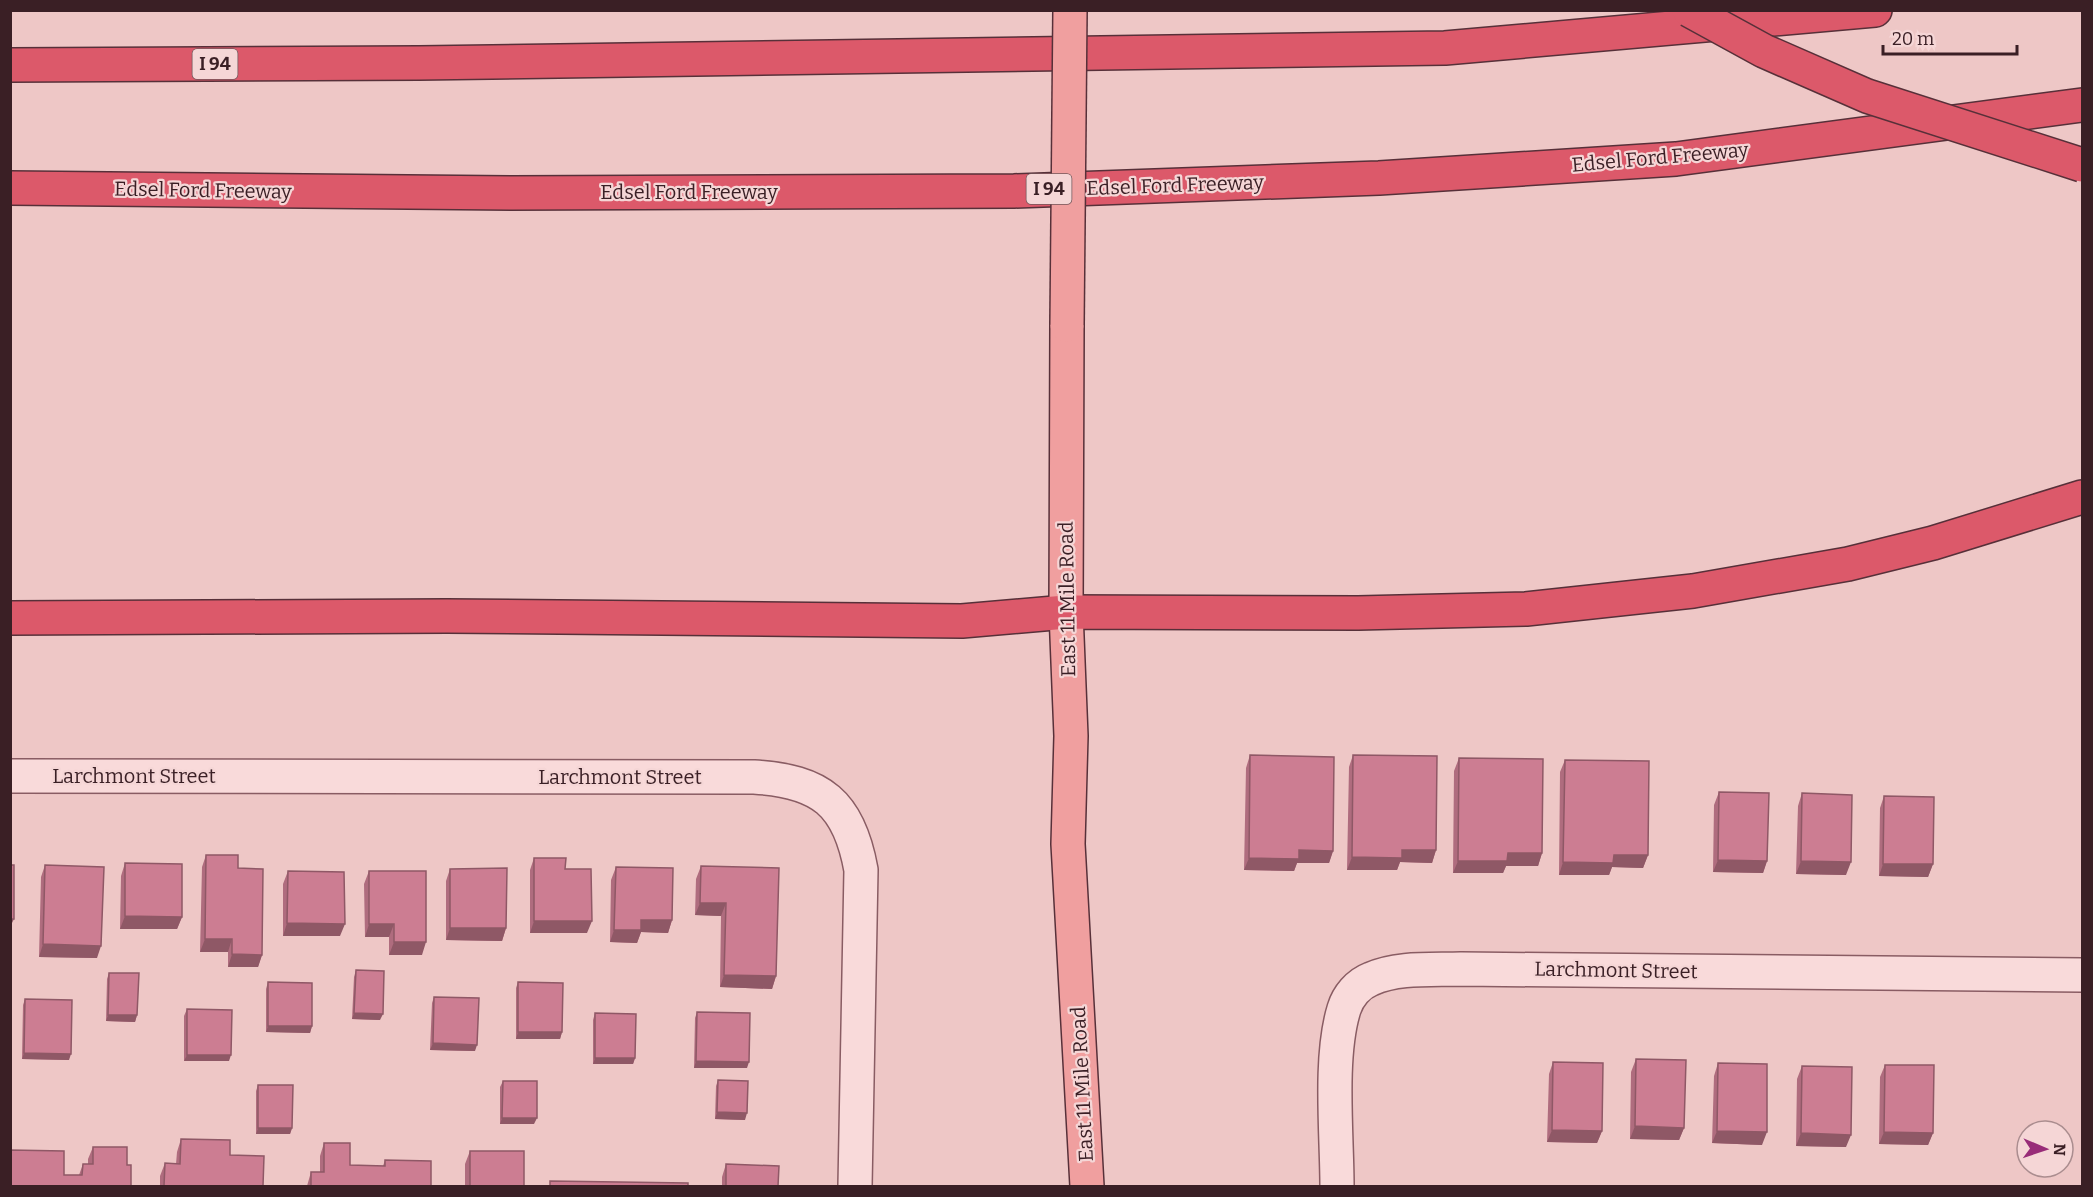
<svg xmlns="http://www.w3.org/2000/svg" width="2093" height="1197" viewBox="0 0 2093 1197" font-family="Bitter,serif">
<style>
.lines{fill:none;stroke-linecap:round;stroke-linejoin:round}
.minor-casing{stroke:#895c63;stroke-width:36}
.major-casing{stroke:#573039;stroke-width:36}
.highway-casing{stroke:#573039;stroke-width:36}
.minor{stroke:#f9dada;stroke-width:33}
.major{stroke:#f09f9f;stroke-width:33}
.highway{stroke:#dc596a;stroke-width:33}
.major-bridge-casing{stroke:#573039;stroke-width:36;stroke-linecap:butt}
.highway-bridge-casing{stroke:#573039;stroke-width:36;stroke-linecap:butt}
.major-bridge{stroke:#f09f9f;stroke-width:33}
.highway-bridge{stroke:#dc596a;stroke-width:33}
.wall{fill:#af6c7e}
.shaded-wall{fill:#8f5866}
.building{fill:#cc7d92;stroke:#8f5866;stroke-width:1.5}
.labels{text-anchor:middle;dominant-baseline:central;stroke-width:4.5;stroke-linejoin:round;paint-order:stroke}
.shield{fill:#f5d6d6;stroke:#72565a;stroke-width:1.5}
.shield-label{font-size:18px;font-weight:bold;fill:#3a1f25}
.street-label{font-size:20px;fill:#3a1f25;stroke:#f5d6d6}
</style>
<rect width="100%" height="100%" fill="#eec7c6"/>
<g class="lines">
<!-- minor casing -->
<g class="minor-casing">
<path id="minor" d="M 10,776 L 754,777 C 821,781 849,803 861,870 L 855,1186
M 1337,1186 C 1337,1135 1329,1057 1344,1009 C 1348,996 1358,984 1371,979 C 1398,967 1431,970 1461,969 L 2082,975"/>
</g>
<!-- major casing -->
<g class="major-casing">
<path id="major" d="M 1067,325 L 1066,612 L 1071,736 L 1068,844 L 1087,1186"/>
</g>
<!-- highway casing -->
<g class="highway-casing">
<path id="highway" d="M 10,65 L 419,63 L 1445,48 L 1875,10
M 10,188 L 511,193 L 1014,191 L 1379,178 L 1676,159 L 2082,105
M 10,618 L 447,616 L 962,621 L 1066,612 L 1358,613 L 1526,609 L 1693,591 L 1848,564 L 1933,543 L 2082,497"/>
</g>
<!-- minor -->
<use href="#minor" class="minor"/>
<!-- major -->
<use href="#major" class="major"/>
<!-- highway -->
<use href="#highway" class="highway"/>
<!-- major-bridge casing -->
<g class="major-bridge-casing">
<path id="major-bridge" d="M 1067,325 L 1070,10"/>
</g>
<!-- highway-bridge casing -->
<g class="highway-bridge-casing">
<path id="highway-bridge" d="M 1689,10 L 1764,51 L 1867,96 L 2082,165"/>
</g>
<!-- major-bridge -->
<use href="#major-bridge" class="major-bridge"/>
<!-- highway-bridge -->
<use href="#highway-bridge" class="highway-bridge"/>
</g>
<!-- wall -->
<path class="wall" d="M 1250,755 L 1333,851 L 1329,863 L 1297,863 L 1294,871 L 1244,870 L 1246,768 Z
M 1353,755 L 1436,850 L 1432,863 L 1400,862 L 1397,870 L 1347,870 L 1349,767 Z
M 1459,758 L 1542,853 L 1538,866 L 1506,866 L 1503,873 L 1453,873 L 1454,771 Z
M 1565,760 L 1648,855 L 1643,868 L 1612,867 L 1609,875 L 1559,875 L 1560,772 Z
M 1719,792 L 1767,861 L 1763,873 L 1713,872 L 1714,805 Z
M 1802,793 L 1846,875 L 1796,874 L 1798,806 Z
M 1884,796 L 1933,864 L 1928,877 L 1879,876 L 1880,808 Z
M 206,855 L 238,868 L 262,955 L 258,967 L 228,967 L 228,952 L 200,952 L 202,867 Z
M 534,858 L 587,933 L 530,933 L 530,870 Z
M 125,863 L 182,917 L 177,929 L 120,929 L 121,876 Z
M 45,865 L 97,958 L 39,957 L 41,877 Z
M 701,866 L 776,976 L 772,989 L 720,987 L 721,916 L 695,915 L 696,879 Z
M 616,867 L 672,920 L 668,933 L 641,932 L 637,943 L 610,942 L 611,880 Z
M 450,869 L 506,928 L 502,941 L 446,940 L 446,881 Z
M 288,871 L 340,936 L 283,936 L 283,884 Z
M 369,871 L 422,955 L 389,955 L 389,937 L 365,937 L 364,884 Z
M 356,970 L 380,1020 L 352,1019 L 354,977 Z
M 109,973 L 137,1015 L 135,1022 L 106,1021 L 107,979 Z
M 268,982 L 312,1026 L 310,1033 L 266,1032 L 266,989 Z
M 518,982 L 562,1032 L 560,1039 L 516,1039 L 516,988 Z
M 434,997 L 475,1051 L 430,1050 L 432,1003 Z
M 25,999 L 69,1060 L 22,1059 L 23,1005 Z
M 187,1009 L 229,1061 L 184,1061 L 184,1016 Z
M 697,1012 L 747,1068 L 694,1068 L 695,1018 Z
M 595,1013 L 635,1058 L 633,1064 L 593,1064 L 593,1020 Z
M 1636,1059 L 1684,1128 L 1679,1140 L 1630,1139 L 1631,1072 Z
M 1553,1062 L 1602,1131 L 1597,1143 L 1547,1142 L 1549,1074 Z
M 1718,1063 L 1762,1145 L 1712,1143 L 1714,1076 Z
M 1885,1065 L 1933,1133 L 1928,1145 L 1879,1144 L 1880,1077 Z
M 1802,1066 L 1846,1147 L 1796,1146 L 1797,1079 Z
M 718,1080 L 745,1120 L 715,1119 L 716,1086 Z
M 503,1081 L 534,1124 L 500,1124 L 500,1087 Z
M 258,1085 L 292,1128 L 290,1134 L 256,1134 L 256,1091 Z
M 181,1139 L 230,1155 L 263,1186 L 160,1186 L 160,1176 L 165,1163 L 176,1164 L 177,1152 Z
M 324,1143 L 350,1165 L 383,1166 L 385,1160 L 431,1186 L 307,1186 L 311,1172 L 320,1172 L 320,1156 Z
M 93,1147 L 127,1165 L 131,1186 L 10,1186 L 64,1175 L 79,1175 L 83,1164 L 88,1164 L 88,1159 Z
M 470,1151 L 524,1186 L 465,1186 L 465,1164 Z
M 726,1164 L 778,1186 L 722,1186 L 722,1177 Z"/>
<!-- shaded-wall -->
<path class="shaded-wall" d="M 1299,850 L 1333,851 L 1329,863 L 1297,863 L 1294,871 L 1244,870 L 1249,858 Z
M 1402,850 L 1436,850 L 1432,863 L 1400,862 L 1397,870 L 1347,870 L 1352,857 Z
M 1508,853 L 1542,853 L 1538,866 L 1506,866 L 1503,873 L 1453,873 L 1458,861 Z
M 1614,855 L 1648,855 L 1643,868 L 1612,867 L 1609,875 L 1559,875 L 1563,862 Z
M 1718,860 L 1767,861 L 1763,873 L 1713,872 Z
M 1801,861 L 1851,862 L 1846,875 L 1796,874 Z
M 1883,864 L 1933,864 L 1928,877 L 1879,876 Z
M 700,903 L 726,903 L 721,916 L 695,915 Z
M 125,916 L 182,917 L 177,929 L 120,929 Z
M 10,919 L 14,919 L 10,927 Z
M 641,920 L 672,920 L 668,933 L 641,932 L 637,943 L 610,942 L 614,930 Z
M 534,921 L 592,921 L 587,933 L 530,933 Z
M 287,923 L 345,924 L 340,936 L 283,936 Z
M 369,924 L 394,924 L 389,937 L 365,937 Z
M 450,928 L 506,928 L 502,941 L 446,940 Z
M 205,939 L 232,939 L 228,952 L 200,952 Z
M 394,942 L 426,942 L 422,955 L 389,955 Z
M 43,944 L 101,946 L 97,958 L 39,957 Z
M 232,954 L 262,955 L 258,967 L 228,967 Z
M 724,975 L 776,976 L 772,989 L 720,987 Z
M 354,1013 L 383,1014 L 380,1020 L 352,1019 Z
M 108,1015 L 137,1015 L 135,1022 L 106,1021 Z
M 268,1026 L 312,1026 L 310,1033 L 266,1032 Z
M 518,1032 L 562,1032 L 560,1039 L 516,1039 Z
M 433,1043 L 477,1045 L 475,1051 L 430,1050 Z
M 24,1053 L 71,1054 L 69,1060 L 22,1059 Z
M 187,1055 L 231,1055 L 229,1061 L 184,1061 Z
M 595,1058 L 635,1058 L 633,1064 L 593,1064 Z
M 696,1061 L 749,1062 L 747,1068 L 694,1068 Z
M 717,1112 L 747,1113 L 745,1120 L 715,1119 Z
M 502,1118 L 537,1118 L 534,1124 L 500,1124 Z
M 1635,1126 L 1684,1128 L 1679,1140 L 1630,1139 Z
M 258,1128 L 292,1128 L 290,1134 L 256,1134 Z
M 1552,1130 L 1602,1131 L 1597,1143 L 1547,1142 Z
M 1717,1131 L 1767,1132 L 1762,1145 L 1712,1143 Z
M 1884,1132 L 1933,1133 L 1928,1145 L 1879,1144 Z
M 1801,1133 L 1851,1135 L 1846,1147 L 1796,1146 Z"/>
<!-- building -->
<path class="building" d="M 1250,755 L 1334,757 L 1333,851 L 1299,850 L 1299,859 L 1249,858 Z
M 1353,755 L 1437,756 L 1436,850 L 1402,850 L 1402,858 L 1352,857 Z
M 1459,758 L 1543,759 L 1542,853 L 1508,853 L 1507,861 L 1458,861 Z
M 1565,760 L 1649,761 L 1648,855 L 1614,855 L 1613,863 L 1563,862 Z
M 1719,792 L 1769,793 L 1767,861 L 1718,860 Z
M 1802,793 L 1852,795 L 1851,862 L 1801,861 Z
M 1884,796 L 1934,797 L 1933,864 L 1883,864 Z
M 206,855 L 238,855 L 238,868 L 263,869 L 262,955 L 232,954 L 232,939 L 205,939 Z
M 534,858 L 566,858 L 565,869 L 591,869 L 592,921 L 534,921 Z
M 125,863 L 182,864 L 182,917 L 125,916 Z
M 10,865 L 14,865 L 14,919 L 10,919 Z
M 45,865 L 104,867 L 101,946 L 43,944 Z
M 701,866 L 779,868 L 776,976 L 724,975 L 726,903 L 700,903 Z
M 616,867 L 673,868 L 672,920 L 641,920 L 641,930 L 614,930 Z
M 507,868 L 506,928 L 450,928 L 450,869 Z
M 288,871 L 344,872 L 345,924 L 287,923 Z
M 369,871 L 426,871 L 426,942 L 394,942 L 394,924 L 369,924 Z
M 356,970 L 384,971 L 383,1014 L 354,1013 Z
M 109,973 L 139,973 L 137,1015 L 108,1015 Z
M 268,982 L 312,983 L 312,1026 L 268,1026 Z
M 518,982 L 563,983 L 562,1032 L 518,1032 Z
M 434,997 L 479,998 L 477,1045 L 433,1043 Z
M 25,999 L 72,1000 L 71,1054 L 24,1053 Z
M 187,1009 L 232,1010 L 231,1055 L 187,1055 Z
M 697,1012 L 750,1013 L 749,1062 L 696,1061 Z
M 595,1013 L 636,1014 L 635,1058 L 595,1058 Z
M 1636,1059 L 1686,1060 L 1684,1128 L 1635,1126 Z
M 1553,1062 L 1603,1063 L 1602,1131 L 1552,1130 Z
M 1718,1063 L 1767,1064 L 1767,1132 L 1717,1131 Z
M 1885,1065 L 1934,1065 L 1933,1133 L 1884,1132 Z
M 1802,1066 L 1852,1067 L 1851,1135 L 1801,1133 Z
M 718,1080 L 748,1081 L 747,1113 L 717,1112 Z
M 503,1081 L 537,1081 L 537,1118 L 502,1118 Z
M 258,1085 L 293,1085 L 292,1128 L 258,1128 Z
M 181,1139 L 230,1140 L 230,1155 L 264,1156 L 263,1186 L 164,1186 L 165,1163 L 180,1164 Z
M 324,1143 L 350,1143 L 350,1165 L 385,1166 L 385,1160 L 431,1161 L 431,1186 L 311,1186 L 311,1172 L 324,1172 Z
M 93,1147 L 127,1147 L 127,1165 L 131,1165 L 131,1186 L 10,1186 L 10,1150 L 64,1151 L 64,1175 L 82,1175 L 83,1164 L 93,1164 Z
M 470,1151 L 524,1151 L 524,1186 L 470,1186 Z
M 726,1164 L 779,1166 L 778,1186 L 726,1186 Z
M 550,1181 L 688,1183 L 688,1186 L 550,1186 Z"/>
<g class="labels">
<!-- shield labels -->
<g class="shield">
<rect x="192.5" y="49" width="45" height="30" rx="4.5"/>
<rect x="1026.5" y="174" width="45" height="30" rx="4.5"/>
</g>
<g class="shield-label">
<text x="215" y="64">I 94</text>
<text x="1049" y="189">I 94</text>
</g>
<!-- street labels -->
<g class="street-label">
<text transform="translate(1660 157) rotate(-5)">Edsel Ford Freeway</text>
<text transform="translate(1175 185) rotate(-2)">Edsel Ford Freeway</text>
<text transform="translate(203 190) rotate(1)">Edsel Ford Freeway</text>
<text x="689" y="192">Edsel Ford Freeway</text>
<text transform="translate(1067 599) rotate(-91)">East 11 Mile Road</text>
<text x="134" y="776">Larchmont Street</text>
<text x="620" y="777">Larchmont Street</text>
<text transform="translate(1616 970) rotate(1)">Larchmont Street</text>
<text transform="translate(1082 1084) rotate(-93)">East 11 Mile Road</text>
</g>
</g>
<!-- border -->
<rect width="2093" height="1197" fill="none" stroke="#3a1f25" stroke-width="24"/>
<!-- north arrow -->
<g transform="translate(2045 1149) rotate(92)"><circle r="28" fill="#f5d6d6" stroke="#aa8d8f" stroke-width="1.5"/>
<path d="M0-4.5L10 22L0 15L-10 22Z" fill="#982c78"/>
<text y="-9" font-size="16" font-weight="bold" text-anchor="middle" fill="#3a1f25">N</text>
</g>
<!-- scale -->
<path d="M1883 45v9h134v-9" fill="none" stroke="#3a1f25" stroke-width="3"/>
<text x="1892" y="45" font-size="18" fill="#3a1f25" stroke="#f5d6d6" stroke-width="4.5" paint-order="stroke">20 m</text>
</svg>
